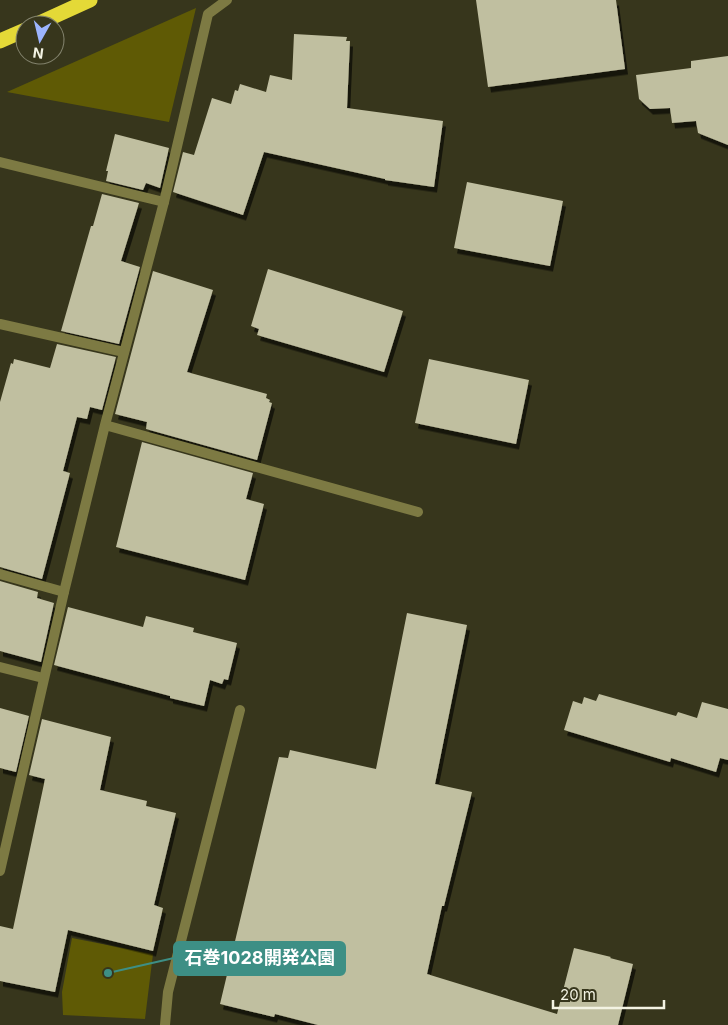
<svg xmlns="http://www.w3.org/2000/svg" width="728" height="1025" viewBox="0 0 728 1025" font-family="Inter,'Noto Sans JP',sans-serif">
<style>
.green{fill:#5f5a05}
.building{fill:#c0bfa0;filter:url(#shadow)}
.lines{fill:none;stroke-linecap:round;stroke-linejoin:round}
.lane{stroke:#7d7a43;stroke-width:10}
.street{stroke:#7d7a43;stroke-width:10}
.highway{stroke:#e4d937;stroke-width:15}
.leader{fill:none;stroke:#3d8f85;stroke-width:2}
.callout-dot{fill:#3d8f85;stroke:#37361c;stroke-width:2}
.callout{fill:#3d8f85;stroke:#3d8f85;stroke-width:2}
.callout-label{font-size:18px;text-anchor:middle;font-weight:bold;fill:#fff}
</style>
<defs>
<filter id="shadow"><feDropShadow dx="3" dy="5.5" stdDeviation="0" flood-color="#0009"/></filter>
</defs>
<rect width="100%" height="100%" fill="#37361c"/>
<!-- green -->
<path class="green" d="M 196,8 L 169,122 L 7,92 Z
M 72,938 L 153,954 L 145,1019 L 63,1015 L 62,992 Z"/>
<!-- building -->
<path class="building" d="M 476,0 L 616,0 L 625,69 L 488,87 Z
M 294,34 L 347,37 L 346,41 L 350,41 L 347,108 L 443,121 L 434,187 L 385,180 L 385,179 L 264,152 L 243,215 L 173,192 L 183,152 L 194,155 L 212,98 L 231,104 L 235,90 L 238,91 L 240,84 L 266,92 L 270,75 L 292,80 Z
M 728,56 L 728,145 L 698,133 L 696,121 L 672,123 L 670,108 L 650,109 L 639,99 L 636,75 L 691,68 L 691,61 Z
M 115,134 L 169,148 L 160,188 L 146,183 L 143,190 L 106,181 L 108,171 L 106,171 Z
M 467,182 L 563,201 L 550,266 L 454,248 Z
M 102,194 L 139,203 L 121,261 L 140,267 L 119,344 L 61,331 L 91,226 L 93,226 Z
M 268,269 L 403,311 L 384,372 L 257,335 L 259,329 L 251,326 Z
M 153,271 L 213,290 L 187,372 L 267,394 L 266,398 L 270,400 L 269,402 L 272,403 L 257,460 L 146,429 L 147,422 L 115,414 Z
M 57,344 L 116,357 L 102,410 L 90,407 L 87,419 L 77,417 L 63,471 L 70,473 L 42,579 L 0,567 L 0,402 L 11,363 L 13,364 L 14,359 L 50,368 Z
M 429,359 L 529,380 L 516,444 L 415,423 Z
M 142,442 L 253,473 L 246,499 L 264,504 L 245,580 L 116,547 Z
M 0,581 L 38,592 L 37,598 L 54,603 L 41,662 L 0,651 Z
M 68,607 L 143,627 L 146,616 L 194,628 L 193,632 L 237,643 L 228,680 L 224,679 L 222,684 L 210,680 L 204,706 L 170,698 L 170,696 L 54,665 Z
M 407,613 L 467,625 L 435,784 L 472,792 L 444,906 L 442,906 L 427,974 L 557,1014 L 574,948 L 611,957 L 610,958 L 633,964 L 618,1025 L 318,1025 L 275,1014 L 274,1017 L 220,1004 L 279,757 L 288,758 L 290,750 L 376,769 Z
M 599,694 L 676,716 L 678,712 L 697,718 L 702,702 L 728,709 L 728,760 L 720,758 L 716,772 L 671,758 L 670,762 L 564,730 L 573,701 L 582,704 L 584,697 L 596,701 Z
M 0,708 L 29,716 L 16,772 L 0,768 Z
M 42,719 L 111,737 L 100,790 L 147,801 L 146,806 L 176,813 L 154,905 L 163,908 L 153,951 L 68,930 L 55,992 L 0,981 L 0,926 L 13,929 L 45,779 L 29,775 Z"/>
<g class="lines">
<!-- lane -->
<path class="lane" d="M 0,162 L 164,202
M 0,324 L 124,352
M 0,574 L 64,592
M 0,667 L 43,678"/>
<!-- street -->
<path class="street" d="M 105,425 L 418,512
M 0,871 L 64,592 L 105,425 L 164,202 L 208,14 L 227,0
M 165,1025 L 168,992 L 240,710"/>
<!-- highway -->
<path class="highway" d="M 35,25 L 90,0
M 0,41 L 25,30"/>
</g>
<!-- callouts -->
<path class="leader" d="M108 973L174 958"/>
<circle class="callout-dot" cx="108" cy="973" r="5"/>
<rect class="callout" x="174" y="942" width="171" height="33" rx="5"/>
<g class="callout-label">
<text x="260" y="964">石巻1028開発公園</text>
</g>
<!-- north arrow -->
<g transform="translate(40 40) rotate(188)"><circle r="24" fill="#37361c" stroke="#82826c"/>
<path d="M0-4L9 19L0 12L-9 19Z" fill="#9cb4fd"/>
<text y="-8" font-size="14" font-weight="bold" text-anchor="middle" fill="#f3f3e3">N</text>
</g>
<!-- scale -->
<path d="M553 1000v8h111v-8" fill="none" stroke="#f3f3e3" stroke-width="2.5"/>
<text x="560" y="1000" font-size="15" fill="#f3f3e3" stroke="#37361c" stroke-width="4" paint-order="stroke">20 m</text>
</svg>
